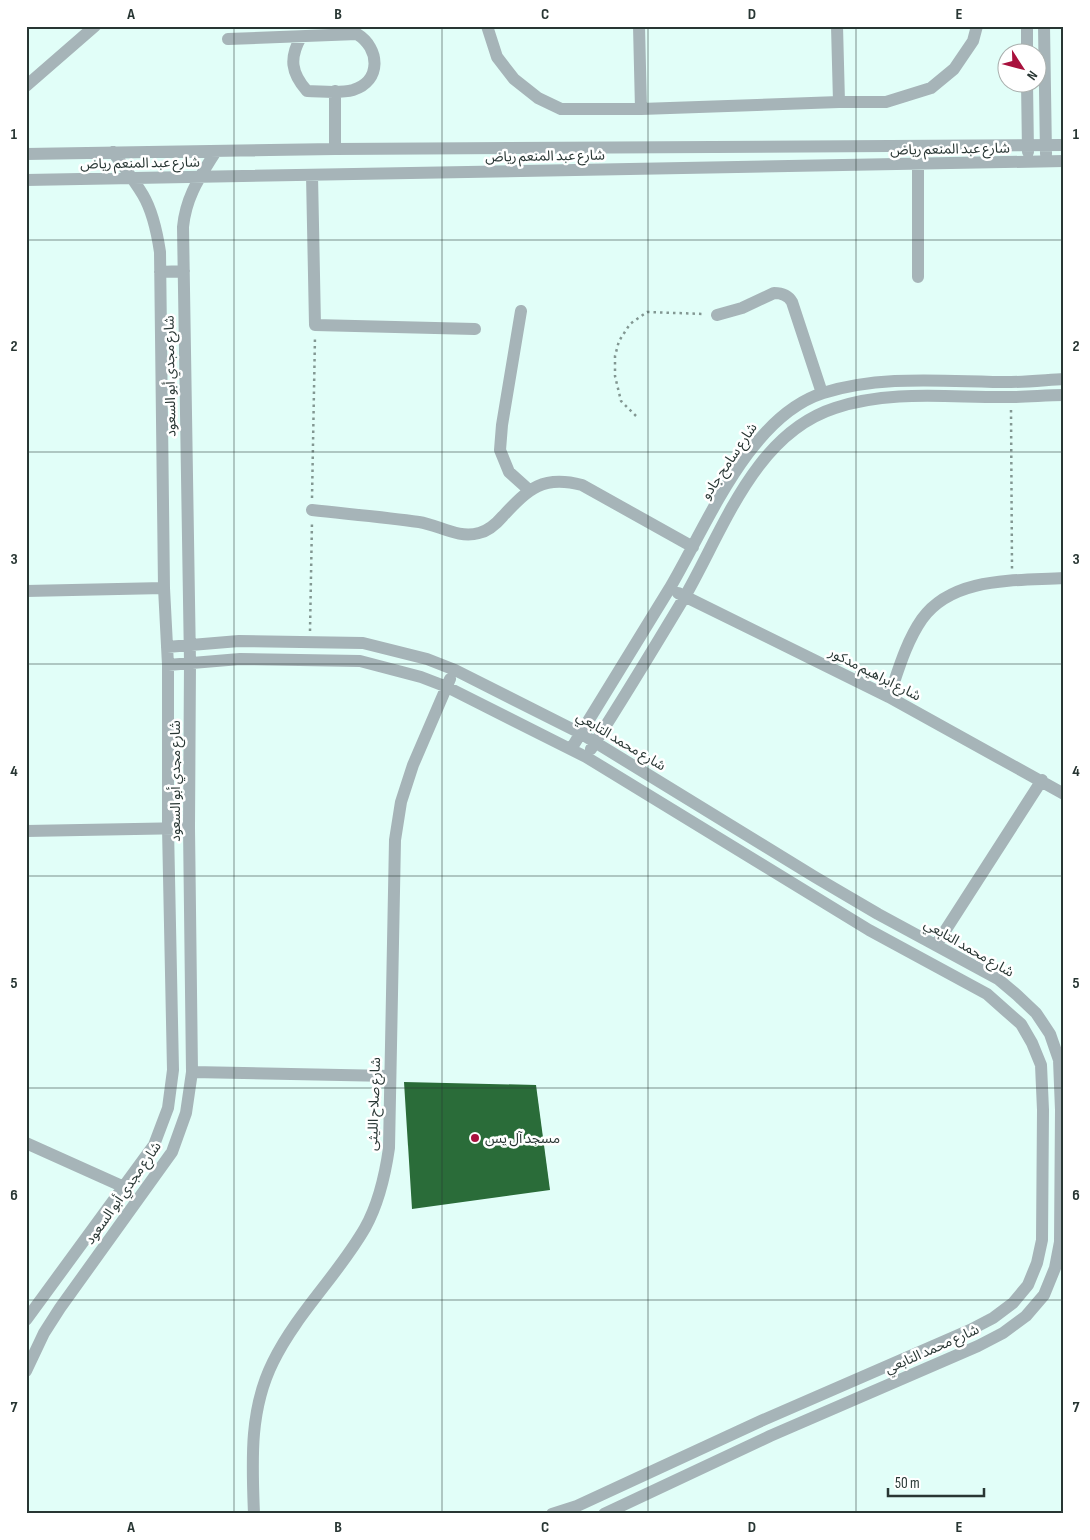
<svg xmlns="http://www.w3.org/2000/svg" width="1090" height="1540" viewBox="0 0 1090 1540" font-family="'Sofia Sans Condensed','Noto Sans Arabic',sans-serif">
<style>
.building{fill:#2a6c39}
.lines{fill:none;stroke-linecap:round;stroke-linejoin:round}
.path{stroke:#829792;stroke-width:2.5;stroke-dasharray:2.5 4;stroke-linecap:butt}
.minor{stroke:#a6b4b8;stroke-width:12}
.grid{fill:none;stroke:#283633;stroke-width:1;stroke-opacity:0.55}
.poi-dot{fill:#a8113d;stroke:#fff;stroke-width:2}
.labels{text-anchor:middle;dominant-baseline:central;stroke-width:5;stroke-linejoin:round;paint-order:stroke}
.street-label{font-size:14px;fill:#283633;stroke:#fff}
.poi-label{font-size:14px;fill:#283633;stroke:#fff;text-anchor:start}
.neatline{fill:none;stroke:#283633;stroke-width:2}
.grid-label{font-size:16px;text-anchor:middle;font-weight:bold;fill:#283633}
</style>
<rect width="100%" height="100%" fill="#e1fef8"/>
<!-- building -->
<path class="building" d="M 404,1082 L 536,1085 L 550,1190 L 412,1209 Z"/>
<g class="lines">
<!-- path -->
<path class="path" d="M 1011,410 L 1012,569
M 636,416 L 621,401 L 615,376 L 615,356 L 619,341 L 630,324 L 647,312 L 705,314
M 312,498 L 315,336
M 310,631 L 312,521"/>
<!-- minor -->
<path class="minor" d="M 487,26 L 497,57 L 514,79 L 538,98 L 561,109 L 641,109 L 839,102 L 886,102 L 931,88 L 954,69 L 973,41 L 977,26
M 639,26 L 641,109
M 837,26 L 839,102
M 1027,26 L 1027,52
M 1044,26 L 1046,154
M 228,39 L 357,34 C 380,48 382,81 353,90 C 339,94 321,91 307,91 C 291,73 289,58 301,37
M 1027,82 L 1028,152
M 26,86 L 95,26
M 335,91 L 335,149
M 26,154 L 335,149 L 1064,145
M 918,165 L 918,277
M 312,175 L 315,325 L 475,329
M 26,180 L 1064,161
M 160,272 L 184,271
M 521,311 L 502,425 L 500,450 L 509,472 L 529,490
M 717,315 L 742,308 L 774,293 C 782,293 788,295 792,302 L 822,393
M 312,510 C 348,514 384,517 419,522 C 439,525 458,539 479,533 C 488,531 497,523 503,516 C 529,488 543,475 582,485 L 693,547
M 26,591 L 164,588
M 678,593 L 889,697 L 1064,794
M 167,647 L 239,641 L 363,643 L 427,659 L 455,670 L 580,733 L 815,877 L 878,914 L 998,979 L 1017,995 L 1036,1013 L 1050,1034 L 1059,1060 L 1061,1110 L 1060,1242 L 1055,1268 L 1044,1295 L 1026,1316 L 1003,1333 L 978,1346 L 770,1436 L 604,1514
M 168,665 L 240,659 L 360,661 L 421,677 L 447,687 L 586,757 L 869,930 L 987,994 L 1005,1010 L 1021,1024 L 1032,1043 L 1041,1065 L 1043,1110 L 1042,1240 L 1037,1263 L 1028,1285 L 1013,1303 L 993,1318 L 970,1330 L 763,1420 L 577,1506 L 552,1514
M 889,697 C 898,671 906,642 922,619 C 953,576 1016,581 1064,578
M 571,749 C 603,696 636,644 668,591 C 706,528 748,417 823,393 C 884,374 948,382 1011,382 C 1028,382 1046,380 1064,379
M 591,749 C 623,699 654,648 684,598 C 723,531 754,434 835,408 C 892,389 952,398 1011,397 C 1029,397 1046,395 1064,395
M 26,831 L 189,828
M 936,945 L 1042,780
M 192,1072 L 390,1076
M 26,1143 L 124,1187
M 26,1320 L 154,1145 L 168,1108 L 173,1070 L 168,828 L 168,665 L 164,588 L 160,252 C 157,232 153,212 143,195 C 134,180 123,166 113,152
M 26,1371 L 44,1333 L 60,1308 L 172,1152 L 186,1113 L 192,1072 L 189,828 L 190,662 L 183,227 C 186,196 200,177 216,151
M 254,1514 C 252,1462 249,1410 273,1362 C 297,1313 338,1275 365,1228 C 379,1203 385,1176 389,1148 L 395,840 L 401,802 L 413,765 L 450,679"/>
</g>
<!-- grid -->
<path class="grid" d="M 234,26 L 234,1514M 442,26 L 442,1514M 648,26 L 648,1514M 856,26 L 856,1514M 26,240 L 1064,240M 26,452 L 1064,452M 26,664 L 1064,664M 26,876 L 1064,876M 26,1088 L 1064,1088M 26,1300 L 1064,1300"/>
<!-- markers -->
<circle class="poi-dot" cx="475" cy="1138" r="5"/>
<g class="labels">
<!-- street labels -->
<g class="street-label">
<text transform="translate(950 149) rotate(-1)">شارع عبد المنعم رياض</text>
<text transform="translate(545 156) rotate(-1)">شارع عبد المنعم رياض</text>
<text transform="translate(140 163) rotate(-1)">شارع عبد المنعم رياض</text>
<text transform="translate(170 376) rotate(-91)">شارع مجدي أبو السعود</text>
<text transform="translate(729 461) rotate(-56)">شارع سامح جادو</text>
<text transform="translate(875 674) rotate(27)">شارع ابراهيم مدكور</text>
<text transform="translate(621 741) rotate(31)">شارع محمد التابعي</text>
<text transform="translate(175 781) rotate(-90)">شارع مجدي أبو السعود</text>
<text transform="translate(969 948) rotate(30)">شارع محمد التابعي</text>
<text transform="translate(374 1104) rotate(-88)">شارع صلاح الليثى</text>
<text transform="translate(123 1193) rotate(-55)">شارع مجدي أبو السعود</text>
<text transform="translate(932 1349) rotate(-24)">شارع محمد التابعي</text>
</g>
<!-- poi labels -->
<g class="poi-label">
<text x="485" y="1138">مسجد آل يس</text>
</g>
</g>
<!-- border -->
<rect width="1090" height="1540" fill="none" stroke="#ffffff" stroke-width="55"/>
<!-- north arrow -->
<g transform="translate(1022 68) rotate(126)"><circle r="24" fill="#ffffff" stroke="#a9afad"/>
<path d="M0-4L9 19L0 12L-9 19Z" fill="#a8113d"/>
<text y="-8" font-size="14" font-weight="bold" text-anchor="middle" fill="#283633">N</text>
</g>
<!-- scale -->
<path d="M888 1488v8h96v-8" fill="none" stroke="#283633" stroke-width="2.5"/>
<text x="895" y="1488" font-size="15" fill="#283633" stroke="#ffffff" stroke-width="4" paint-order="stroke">50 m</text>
<rect x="28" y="28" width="1034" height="1484" class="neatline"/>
<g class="grid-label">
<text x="131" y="19">A</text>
<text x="338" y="19">B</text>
<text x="545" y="19">C</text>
<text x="752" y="19">D</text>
<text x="959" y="19">E</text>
<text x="14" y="139">1</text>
<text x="1076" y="139">1</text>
<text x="14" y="351">2</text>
<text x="1076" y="351">2</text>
<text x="14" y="564">3</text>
<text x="1076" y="564">3</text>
<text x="14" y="776">4</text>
<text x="1076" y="776">4</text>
<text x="14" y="988">5</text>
<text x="1076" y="988">5</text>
<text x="14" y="1200">6</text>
<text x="1076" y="1200">6</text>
<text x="14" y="1412">7</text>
<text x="1076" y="1412">7</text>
<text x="131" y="1532">A</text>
<text x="338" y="1532">B</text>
<text x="545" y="1532">C</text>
<text x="752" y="1532">D</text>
<text x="959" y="1532">E</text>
</g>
</svg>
